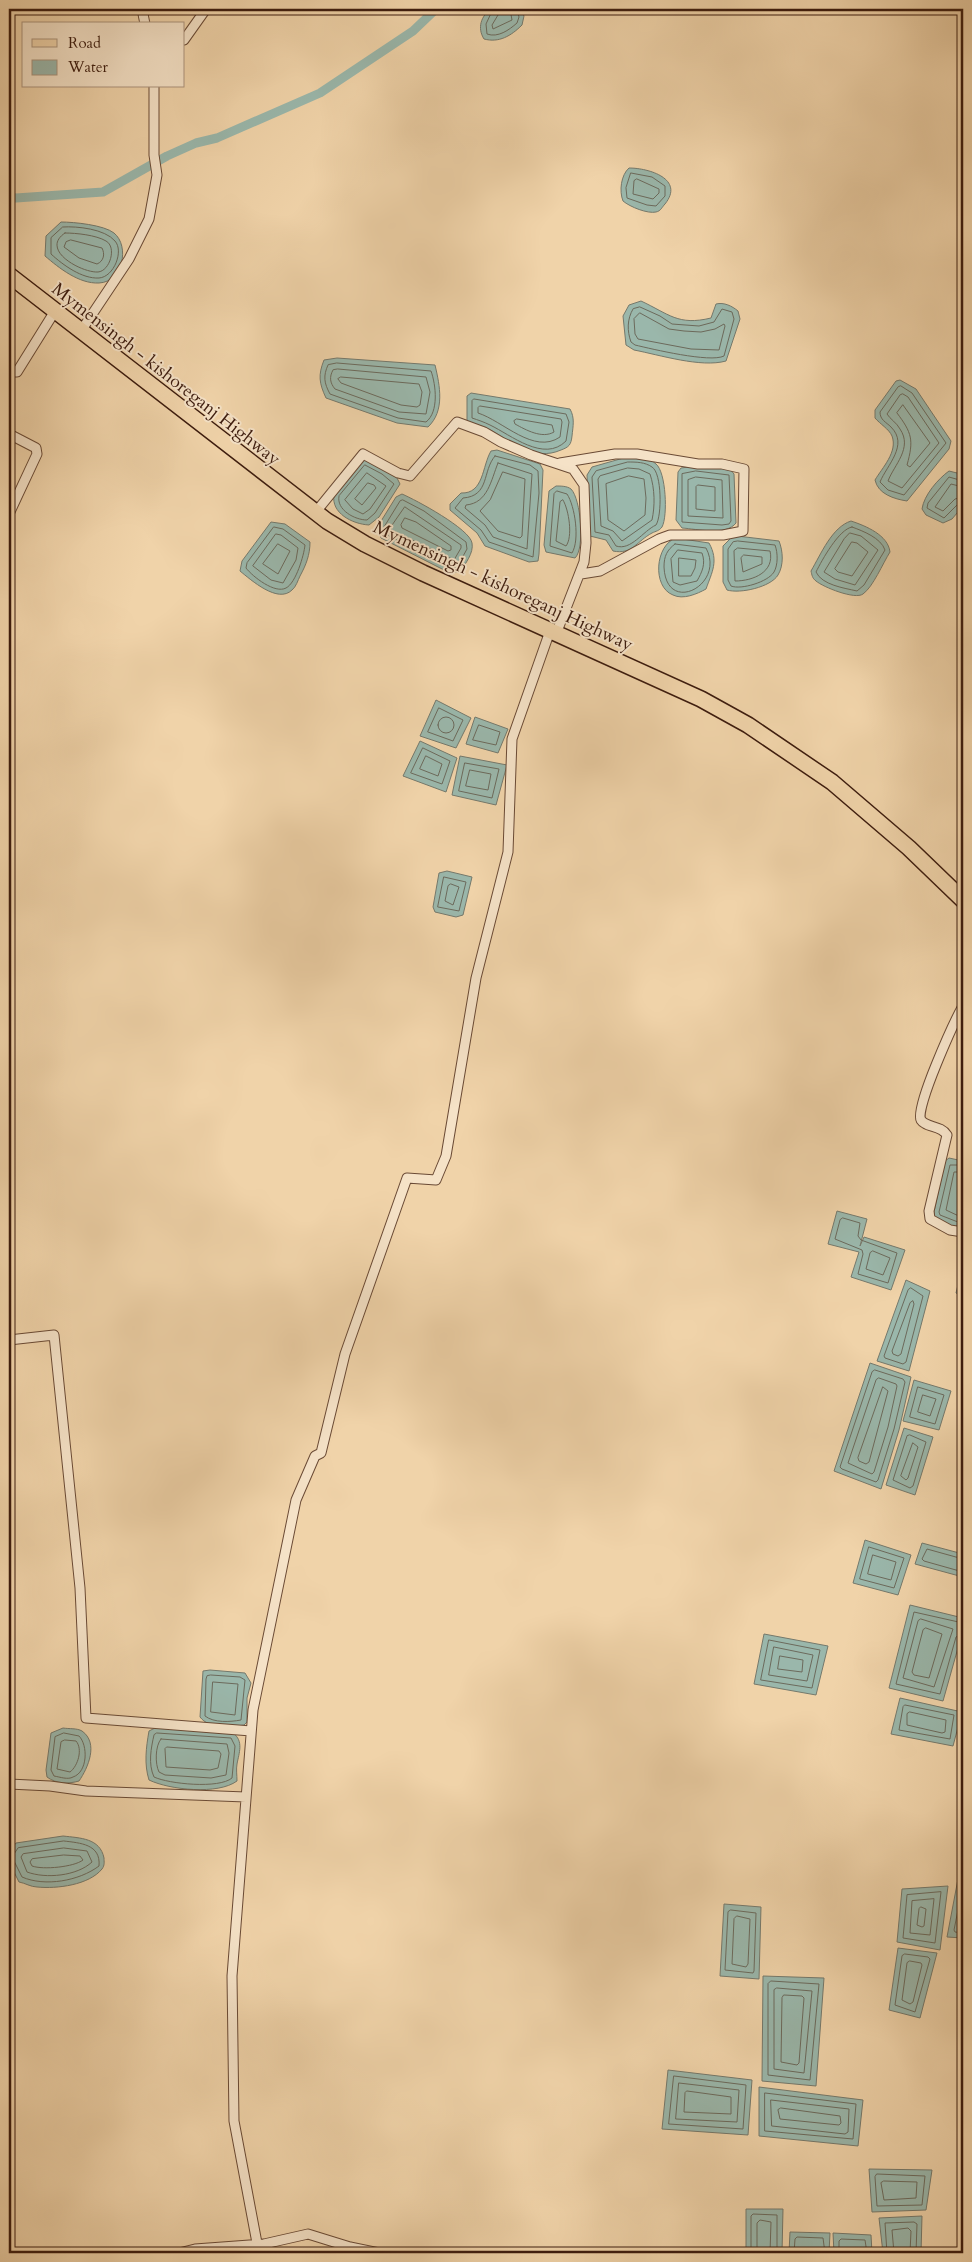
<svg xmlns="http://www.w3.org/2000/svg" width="972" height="2262" viewBox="0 0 972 2262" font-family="Cardo,serif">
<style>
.water{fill:#9ab7ab;stroke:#75796c}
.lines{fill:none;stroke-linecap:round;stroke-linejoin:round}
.shore{stroke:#6c6a5c;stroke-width:1}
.canal{stroke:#9ab7ab;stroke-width:9}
.minor-casing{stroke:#6a4a35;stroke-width:11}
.primary-casing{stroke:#3d1c0e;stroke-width:18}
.minor{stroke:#f5e2c7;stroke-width:9}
.primary{stroke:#f0d3a9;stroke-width:15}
.labels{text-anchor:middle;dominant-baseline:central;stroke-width:4;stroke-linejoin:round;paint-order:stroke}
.street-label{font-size:18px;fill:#3d1c0e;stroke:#f5e2c7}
</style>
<rect width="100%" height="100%" fill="#f0d3a9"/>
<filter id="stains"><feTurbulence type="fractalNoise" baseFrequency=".004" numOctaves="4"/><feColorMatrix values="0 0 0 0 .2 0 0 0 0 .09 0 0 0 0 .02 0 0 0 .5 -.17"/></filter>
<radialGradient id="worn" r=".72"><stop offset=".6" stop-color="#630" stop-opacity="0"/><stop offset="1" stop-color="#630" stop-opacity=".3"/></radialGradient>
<!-- water -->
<path class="water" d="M 491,9 L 521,9 L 524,16 L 522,25 C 511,36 499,43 484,39 C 477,28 481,16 491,9 Z
M 629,168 C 649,168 685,179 665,204 C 662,207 661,211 656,212 C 648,214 630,207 623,201 C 619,191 621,175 629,168 Z
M 61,222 C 74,222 104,225 114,233 C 130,246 123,282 99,283 C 79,284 59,268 45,256 L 46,236 Z
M 641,301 C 669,314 678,326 711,318 L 716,304 C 724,302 732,306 738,311 L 740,319 L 726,361 C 701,368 660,355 634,350 L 626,345 L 623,316 L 629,305 Z
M 337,358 L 435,365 C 440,386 445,411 428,427 L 397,423 L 326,398 C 319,383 318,375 324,360 Z
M 900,380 L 916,389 L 951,441 L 949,449 L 907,501 C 894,499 878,494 875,480 C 882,468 898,452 892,436 C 889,429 880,424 875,418 L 875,410 L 896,381 Z
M 471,393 L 570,409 C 575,418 573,426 572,436 C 571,445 569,447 561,450 C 534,462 511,441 489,429 C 482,426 474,425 467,421 L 467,396 Z
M 497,450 L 540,464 L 543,470 L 539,554 L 538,561 L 529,562 L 485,546 L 477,533 L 450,510 L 450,504 L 461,493 C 484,494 482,466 491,451 Z
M 627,457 C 636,457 649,457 656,464 C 666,472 668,516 662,527 C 659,531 656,531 652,533 C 637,541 632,555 613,551 L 606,540 L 590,536 L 587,475 L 592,467 Z
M 367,459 L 397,478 L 400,484 L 379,517 L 369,525 C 352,524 331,513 334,495 L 362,460 Z
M 696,466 L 730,469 L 734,474 L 736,523 C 726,536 697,529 682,528 L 676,520 L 678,472 L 681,468 Z
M 949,471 L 957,473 L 963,477 L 963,506 L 952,519 L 943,523 L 926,515 L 922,509 C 924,495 938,479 949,471 Z
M 556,486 C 561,486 567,486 571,489 C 581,499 585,549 575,558 L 546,552 L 544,545 L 549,491 Z
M 402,494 C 416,500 470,529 472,543 C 474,553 465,564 460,572 L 448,572 L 381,538 L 378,526 L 396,497 Z
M 851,521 C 866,526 888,535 890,552 C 883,563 873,587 863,594 C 855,600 823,587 816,581 C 812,578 812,575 811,571 C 821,554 832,527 851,521 Z
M 271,522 L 285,524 L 310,542 C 310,555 306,565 300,576 C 298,580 296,587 292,590 C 278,604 251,580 240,571 L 242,561 Z
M 737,536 L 779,541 C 783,551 784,565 778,575 C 771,587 740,594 727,590 L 723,582 L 723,546 L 731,538 Z
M 676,538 L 709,543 C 719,561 712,572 706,589 C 697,594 683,600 673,595 C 652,587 655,545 676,538 Z
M 436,700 L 471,718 L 456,748 L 420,736 Z
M 475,717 L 508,729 L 498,753 L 466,744 Z
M 420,741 L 457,758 L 446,792 L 403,776 Z
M 460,756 L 507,765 L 496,805 L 452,795 Z
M 447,871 L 472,877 L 463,915 L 456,917 L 435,912 L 433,907 L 439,873 Z
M 949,1158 L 963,1161 L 963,1229 L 954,1228 L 935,1218 L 934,1212 L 945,1161 Z
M 837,1211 L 867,1219 L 860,1246 L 864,1237 L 905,1250 L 891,1290 L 851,1277 L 859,1252 L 828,1244 Z
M 963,1265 L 963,1296 L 956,1293 Z
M 906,1280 L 930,1291 L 909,1371 L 877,1361 Z
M 870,1363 L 911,1377 L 899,1430 L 881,1489 L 834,1471 Z
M 914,1380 L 951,1391 L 939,1430 L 903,1421 Z
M 904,1428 L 933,1437 L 915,1495 L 886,1485 Z
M 865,1540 L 911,1555 L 898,1595 L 853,1583 Z
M 922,1543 L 963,1554 L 963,1577 L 915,1564 Z
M 910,1605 L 963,1618 L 963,1630 L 943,1701 L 889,1688 Z
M 764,1634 L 828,1646 L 816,1695 L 754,1684 Z
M 210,1670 L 245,1673 L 251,1683 L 247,1698 L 247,1722 L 244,1725 C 230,1727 209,1729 200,1717 L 203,1671 Z
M 900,1698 L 962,1712 L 953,1746 L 891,1734 Z
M 157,1727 L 233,1733 C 244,1741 239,1753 237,1764 C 236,1769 237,1775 237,1781 C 218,1795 170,1790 149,1780 C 144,1764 146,1748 149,1731 Z
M 63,1728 C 69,1729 77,1728 82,1731 C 99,1743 88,1768 79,1781 C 69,1784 56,1784 47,1777 L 46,1770 L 51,1733 Z
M 63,1836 C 80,1838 100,1838 104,1858 C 104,1862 105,1865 102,1869 C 89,1885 57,1889 37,1887 C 31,1887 25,1883 19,1882 L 12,1868 L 10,1851 L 16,1843 Z
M 958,1879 L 963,1880 L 963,1938 L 947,1937 Z
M 948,1886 L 940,1950 L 897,1942 L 902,1889 Z
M 724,1904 L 761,1907 L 759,1979 L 720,1976 Z
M 898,1948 L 937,1953 L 920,2018 L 889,2010 Z
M 763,1976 L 824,1978 L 816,2086 L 762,2081 Z
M 668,2070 L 752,2080 L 748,2135 L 662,2129 Z
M 759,2087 L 863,2100 L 858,2146 L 759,2136 Z
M 869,2169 L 932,2170 L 926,2210 L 872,2212 Z
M 746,2209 L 783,2209 L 782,2253 L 746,2253 Z
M 922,2216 L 921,2253 L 883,2253 L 879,2218 Z
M 790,2232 L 830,2233 L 829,2253 L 789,2253 Z
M 833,2233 L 871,2235 L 872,2253 L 834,2253 Z"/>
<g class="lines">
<!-- shore -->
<path class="shore" d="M 493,9 L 486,24 L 487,34 C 498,38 509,30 517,23 L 519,17 L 517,9
M 500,9 L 498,15 L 492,25 L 493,29 L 512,20 L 510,9
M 631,173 L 652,177 L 665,186 L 665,196 L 656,206 L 647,205 L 627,198 L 626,188 Z
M 637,179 L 659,189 L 659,193 L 653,199 L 633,194 L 634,181 Z
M 63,227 C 77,226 105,229 115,241 C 124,251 114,277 99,278 C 82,279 63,265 51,254 L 51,238 Z
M 65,233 C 76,233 96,235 106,241 C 117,247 110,271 98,272 C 82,273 39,250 65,233 Z
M 71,240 L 102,248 C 105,254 104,261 97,264 L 79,258 L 64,247 L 66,242 Z
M 640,307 L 660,316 L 672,324 L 699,326 L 714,322 L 722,309 L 732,312 L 734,319 L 724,356 C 710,363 652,349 635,345 L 631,342 C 627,331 627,319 633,309 Z
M 640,313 L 669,329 L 684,331 L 701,332 L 715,329 L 724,324 L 725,326 L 719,350 L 691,349 L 638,339 L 635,334 L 634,319 Z
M 337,363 L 431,371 C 436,385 439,412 426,422 L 398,418 L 330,394 C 324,383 323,376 328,365 Z
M 338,369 L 426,377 L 430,392 L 426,414 L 399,412 L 335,389 C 330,383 329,377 333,370 Z
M 341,377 L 419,384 L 422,392 L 420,405 L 417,407 L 401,405 L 341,383 L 338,379 Z
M 901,386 L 912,393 L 946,443 L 904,495 L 888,490 L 880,482 C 887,465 909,445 891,427 C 886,422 880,420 880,412 L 898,387 Z
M 903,394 L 908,397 L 939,443 L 902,488 L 888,481 C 894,465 913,448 900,429 C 897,423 890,419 887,414 L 900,395 Z
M 474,399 L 566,414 L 569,422 L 566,441 C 544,463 511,435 490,425 C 484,422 478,420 472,418 L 472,401 Z
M 903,405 L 930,443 L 910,467 L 907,465 C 914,440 912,433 897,413 Z
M 480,406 L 561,419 L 562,422 L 560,437 C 534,455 503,421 478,413 L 478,408 Z
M 517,419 L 552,425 L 554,432 C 542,439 526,430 515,424 L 514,421 Z
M 495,456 L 530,465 L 538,471 L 539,493 L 533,557 L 489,542 L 481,530 L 455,508 L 463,498 C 490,496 482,471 495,456 Z
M 628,462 C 636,462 645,462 652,467 C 662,473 662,516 656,525 C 643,531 631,551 616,546 L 609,535 L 595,532 L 592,477 L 596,471 Z
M 498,463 L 532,474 L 527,549 L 493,537 L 485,525 L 465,508 L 466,505 C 488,503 491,480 498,463 Z
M 365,465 L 382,474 L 394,484 L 375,513 L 367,520 C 355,520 336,510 339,496 Z
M 628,468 L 639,469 L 650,474 C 655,489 655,506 652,520 L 622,541 L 613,531 L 601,526 L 598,479 L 600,476 Z
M 696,471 L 729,475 L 731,521 L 729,524 L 722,525 L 682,522 L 682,474 Z
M 503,472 L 525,479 L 522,536 L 520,538 L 498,531 L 480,511 L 490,500 Z
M 367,473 L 386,486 L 370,509 L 363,514 L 353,509 L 345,500 Z
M 629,476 L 644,479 L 646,498 L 645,515 L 624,531 L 608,520 L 606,484 Z
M 696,477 L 722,480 L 723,518 L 688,516 L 688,480 Z
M 963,481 L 949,477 L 928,503 L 927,508 L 944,518 L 958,504 L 963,503
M 368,483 L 374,485 L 376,488 L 362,505 L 355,499 Z
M 698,485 L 715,487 L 715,511 L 696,509 L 696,487 Z
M 963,487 L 951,484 L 935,507 L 943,511 L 955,499 L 963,497
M 557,491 L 567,494 C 575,506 580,540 572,553 L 550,546 L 554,494 Z
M 403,500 L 424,511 L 466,542 L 467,549 L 457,567 L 449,567 L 385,534 L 384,527 L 400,501 Z
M 563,500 C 569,510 573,537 566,546 L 556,541 L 560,502 Z
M 405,507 L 461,545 L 461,548 L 454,560 L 391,530 L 391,527 Z
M 405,518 L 416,522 L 451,546 L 451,550 L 448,551 L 402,528 L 401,525 Z
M 274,527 L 283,529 L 305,545 C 304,555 296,583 286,588 C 275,594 253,577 246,568 L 247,563 Z
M 852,527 C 863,531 881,538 885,550 L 864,585 L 857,591 C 844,588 822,585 816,572 C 822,560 839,529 852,527 Z
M 850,533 L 861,536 L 878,550 L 855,585 L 835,579 L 824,572 L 844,539 Z
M 276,534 L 281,535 L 298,548 L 296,560 L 283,583 L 271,580 L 253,566 Z
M 738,541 L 775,545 C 778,553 778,565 774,572 C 768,582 741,590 731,586 L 728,580 L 728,549 L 733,542 Z
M 852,542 L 857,543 L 868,552 L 852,576 L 838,572 L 835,569 Z
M 278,544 L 290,551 L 278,574 L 263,564 Z
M 675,544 L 706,548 C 726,585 666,616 664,567 C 664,556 667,550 675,544 Z
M 738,548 L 770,551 C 775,572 753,581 735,581 L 734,551 Z
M 678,550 L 702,553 C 706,564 702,572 697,581 L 680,585 L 673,582 L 671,559 Z
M 744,555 L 762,557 L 762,564 L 743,572 L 741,558 Z
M 679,558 L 696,560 L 695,568 L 691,576 L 679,576 Z
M 439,708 L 463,720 L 453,741 L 428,732 Z
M438 725a8 8 0 1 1 16 0a8 8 0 1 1-16 0Z
M 479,725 L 500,732 L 496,745 L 473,740 Z
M 423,748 L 450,761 L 442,784 L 411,773 Z
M 426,756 L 442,764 L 438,776 L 420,769 Z
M 465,763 L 499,769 L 492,798 L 459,791 Z
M 470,770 L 491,774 L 488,790 L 466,786 Z
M 444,877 L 466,882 L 459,911 L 438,907 Z
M 451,884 L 459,887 L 453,905 L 445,901 L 448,886 Z
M 963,1165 L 950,1165 L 939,1212 L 940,1215 L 963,1224
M 963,1172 L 954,1172 L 946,1210 L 963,1218
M 843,1218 L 860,1223 L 858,1236 L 861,1240 L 897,1253 L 888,1283 L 858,1274 L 863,1254 L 862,1250 L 835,1239 L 840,1220 Z
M 873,1251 L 890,1258 L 883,1275 L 866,1269 L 870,1253 Z
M 911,1288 L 923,1296 L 906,1362 L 903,1364 L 885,1358 L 884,1356 L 908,1290 Z
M 913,1301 L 914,1304 L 901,1354 L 898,1356 L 893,1354 L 892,1351 L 910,1303 Z
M 875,1370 L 903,1379 L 905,1382 L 894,1429 L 878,1480 L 876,1482 L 842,1469 L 840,1467 L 872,1372 Z
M 879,1378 L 896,1384 L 897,1386 L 888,1427 L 874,1472 L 872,1474 L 848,1463 L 876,1380 Z
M 883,1387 L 888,1391 L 869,1462 L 866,1464 L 859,1461 L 858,1458 Z
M 918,1387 L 944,1395 L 935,1424 L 910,1417 Z
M 923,1395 L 936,1399 L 930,1416 L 918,1412 Z
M 910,1435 L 926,1442 L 913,1486 L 910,1488 L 893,1480 L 907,1436 Z
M 913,1443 L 918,1447 L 908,1478 L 906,1480 L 901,1476 Z
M 869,1547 L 904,1558 L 894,1588 L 860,1579 Z
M 873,1555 L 896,1562 L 891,1580 L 868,1574 Z
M 963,1559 L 927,1549 L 922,1559 L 924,1561 L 963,1572
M 921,1619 L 953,1629 L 934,1687 L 903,1678 L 918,1621 Z
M 963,1623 L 914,1612 L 896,1684 L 940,1694 L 956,1637 L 963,1633
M 926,1628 L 942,1634 L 929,1678 L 914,1675 L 912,1672 L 923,1630 Z
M 769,1640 L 820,1650 L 812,1688 L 761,1680 Z
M 774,1647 L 813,1655 L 807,1681 L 769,1675 Z
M 780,1656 L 803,1660 L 802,1672 L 778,1669 Z
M 211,1675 L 240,1677 L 245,1680 L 241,1720 C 230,1722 214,1723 205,1716 L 206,1679 L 207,1676 Z
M 213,1682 L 238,1684 L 235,1715 L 211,1712 Z
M 905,1705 L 954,1715 L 950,1739 L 899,1730 L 903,1707 Z
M 910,1712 L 946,1720 L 945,1732 L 942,1733 L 907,1725 L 907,1714 Z
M 64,1733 L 79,1736 C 88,1745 88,1772 73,1777 C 68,1780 60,1777 54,1776 L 51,1770 L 55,1737 Z
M 157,1733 L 231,1738 L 235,1746 L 232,1778 C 219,1789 169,1784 154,1777 C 148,1764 151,1748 154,1735 Z
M 161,1739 L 227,1744 L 229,1753 L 226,1775 L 211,1778 L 165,1775 L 159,1772 C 155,1764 155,1746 161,1739 Z
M 65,1740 L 76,1741 C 83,1749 78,1766 70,1772 L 57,1769 L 61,1742 Z
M 167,1747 L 219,1751 L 221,1754 L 218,1768 L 210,1770 L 166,1767 L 165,1749 Z
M 64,1841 C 80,1843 101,1844 99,1866 C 79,1881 45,1887 22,1877 L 12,1857 L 18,1848 Z
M 64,1848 L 87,1851 L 92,1862 C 77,1876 46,1879 27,1872 L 21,1857 L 23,1854 Z
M 64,1855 L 80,1856 L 83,1860 C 74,1867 43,1870 32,1866 L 30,1862 L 32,1859 Z
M 963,1885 L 954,1930 L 955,1932 L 963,1933
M 941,1892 L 935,1943 L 903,1938 L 907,1895 Z
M 934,1899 L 930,1935 L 910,1933 L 912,1901 Z
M 921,1907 L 926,1909 L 924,1926 L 922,1927 L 917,1925 L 919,1909 Z
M 731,1910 L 756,1913 L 754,1971 L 753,1973 L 725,1970 L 728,1912 Z
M 737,1916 L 750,1919 L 748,1964 L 746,1967 L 732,1964 L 734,1919 Z
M 905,1954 L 928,1957 L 930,1959 L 915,2012 L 895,2005 L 902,1956 Z
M 910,1961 L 921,1963 L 922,1965 L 913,2002 L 910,2004 L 902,2000 L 907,1963 Z
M 771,1981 L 819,1984 L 810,2080 L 768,2075 L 768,1984 Z
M 777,1988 L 812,1991 L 804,2073 L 774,2069 L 774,1990 Z
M 784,1995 L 802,1996 L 804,1998 L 799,2063 L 797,2065 L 781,2062 L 782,1998 Z
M 674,2076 L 746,2085 L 743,2129 L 669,2124 Z
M 679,2083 L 739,2090 L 737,2122 L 676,2119 Z
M 687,2091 L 731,2097 L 731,2114 L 684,2112 L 685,2093 Z
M 765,2093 L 856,2104 L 853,2139 L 765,2131 Z
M 771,2100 L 849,2109 L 848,2132 L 845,2134 L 772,2126 Z
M 781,2108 L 840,2116 L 841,2123 L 839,2125 L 780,2119 L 778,2110 Z
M 877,2174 L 925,2176 L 922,2205 L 877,2206 L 875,2177 Z
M 884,2181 L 917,2182 L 916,2198 L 884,2200 L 881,2183 Z
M 751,2253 L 751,2216 L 753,2214 L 777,2215 L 777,2253
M 757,2253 L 757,2223 L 760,2220 L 771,2222 L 770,2253
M 794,2253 L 795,2239 L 797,2237 L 823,2238 L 825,2253
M 839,2253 L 839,2241 L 841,2239 L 865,2240 L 867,2253
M 887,2253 L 885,2223 L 914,2222 L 917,2224 L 916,2253
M 894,2253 L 892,2230 L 908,2228 L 911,2231 L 910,2253"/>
<!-- canal -->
<path class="canal" d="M 9,196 L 16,198 L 103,192 L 167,156 L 196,143 L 217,138 L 320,93 L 413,31 L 436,9"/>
<!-- minor casing -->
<g class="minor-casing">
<path id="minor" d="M 142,9 L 145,24
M 184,40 L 206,9
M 81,331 L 129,259 L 149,219 L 157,175 L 154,155 L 154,86
M 9,372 L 17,372 L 55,311
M 9,434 L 36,448 L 37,454 L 9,514
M 560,463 L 615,454 L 637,454 L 698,464 L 722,464 L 744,469 L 743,531 L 723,535 L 670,535 L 659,539 L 600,571 L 581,574
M 315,513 L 363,454 L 398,473 L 410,476 L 457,422 L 484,432 L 501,442 L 531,455 L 573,469 L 584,485 L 586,543 L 584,562 L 556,634
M 963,1006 C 955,1020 914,1109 921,1120 C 926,1128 941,1125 947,1135 L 929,1211 L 930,1219 L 950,1230 L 963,1232
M 9,1340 L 54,1335 L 80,1588 L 86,1718 L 251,1731
M 9,1784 L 50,1786 L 86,1791 L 246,1797
M 257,2243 L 234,2121 L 232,1976 L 253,1710 L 296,1500 L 315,1456 L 321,1453 L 345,1354 L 407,1178 L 436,1180 L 446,1156 L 476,978 L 508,852 L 512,739 L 550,631
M 179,2253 L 195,2249 L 264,2244 L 308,2234 L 350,2247 L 379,2253"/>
</g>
<!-- primary casing -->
<g class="primary-casing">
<path id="primary" d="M 9,275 L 327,521 L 365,544 L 423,573 L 701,699 L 748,725 L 832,782 L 909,848 L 963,900"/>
</g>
<!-- minor -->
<use href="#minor" class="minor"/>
<!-- primary -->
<use href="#primary" class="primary"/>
</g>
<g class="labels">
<!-- street labels -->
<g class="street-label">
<text transform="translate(166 374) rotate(38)">Mymensingh - kishoreganj Highway</text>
<text transform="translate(503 586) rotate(25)">Mymensingh - kishoreganj Highway</text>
</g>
</g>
<!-- margin -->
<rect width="972" height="2262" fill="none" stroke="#f0d3a9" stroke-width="30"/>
<rect x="10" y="10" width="952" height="2242" fill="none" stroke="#3d1c0e" stroke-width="2.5"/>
<rect x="15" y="15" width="942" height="2232" fill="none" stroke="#3d1c0e"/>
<!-- legend -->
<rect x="22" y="22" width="162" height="65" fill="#f5e2c7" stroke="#ab937d"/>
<rect x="32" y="39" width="25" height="8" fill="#f0d3a9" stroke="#ab937d"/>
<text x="68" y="48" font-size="15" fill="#3d1c0e">Road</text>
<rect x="32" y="60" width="25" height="15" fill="#9ab7ab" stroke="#ab937d"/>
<text x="68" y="72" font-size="15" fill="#3d1c0e">Water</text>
<rect width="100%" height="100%" filter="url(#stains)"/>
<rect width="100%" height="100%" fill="url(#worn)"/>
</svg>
